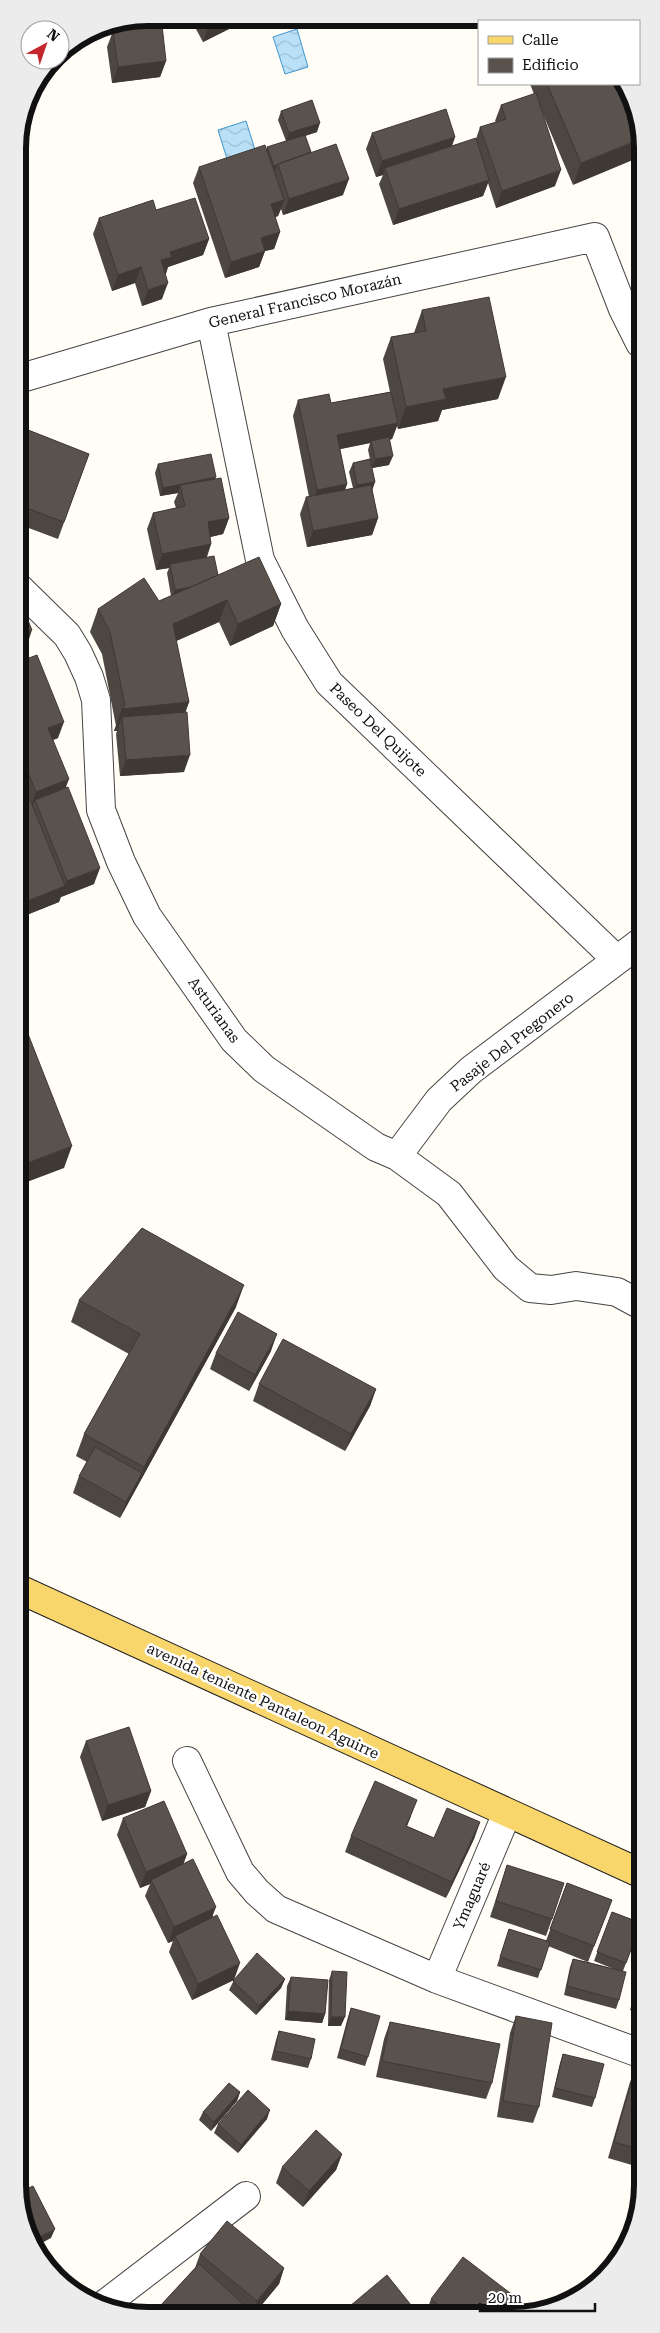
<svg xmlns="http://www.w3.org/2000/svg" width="660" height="2333" viewBox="0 0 660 2333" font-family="'Roboto Serif',serif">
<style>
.water{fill:url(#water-waves);stroke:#3f96cf}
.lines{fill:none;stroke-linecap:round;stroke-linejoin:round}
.minor-casing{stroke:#444;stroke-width:30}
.major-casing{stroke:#222;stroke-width:30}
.minor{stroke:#fff;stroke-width:28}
.major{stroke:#f9d66b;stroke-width:28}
.wall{fill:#4d4742;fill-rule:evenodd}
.shaded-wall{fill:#3f3936}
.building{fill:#5a524d;stroke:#3f3936}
.labels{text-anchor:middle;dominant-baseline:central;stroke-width:5;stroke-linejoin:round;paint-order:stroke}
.street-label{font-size:15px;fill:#111;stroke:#fff}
.rim{fill:none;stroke:#111;stroke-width:6}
</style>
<defs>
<pattern id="water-waves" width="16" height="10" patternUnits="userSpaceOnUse" patternTransform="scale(1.25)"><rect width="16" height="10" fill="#b9e0f7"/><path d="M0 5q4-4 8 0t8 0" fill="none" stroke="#9ebfd3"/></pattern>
</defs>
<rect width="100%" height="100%" fill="#fffdf5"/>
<!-- water -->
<path class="water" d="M 297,29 L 308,67 L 285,74 L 273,37 Z
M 246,121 L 256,153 L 228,162 L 218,130 Z"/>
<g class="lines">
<!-- minor casing -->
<g class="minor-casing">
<path id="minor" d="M 211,322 L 260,560 L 295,629 L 329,683 L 617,960
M 18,379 L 211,322 L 595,237 L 623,309 L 640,343
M 18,587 L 67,635 L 78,653 L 89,677 L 96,700 L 101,810 L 121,862 L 147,916 L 234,1040 L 264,1069 L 376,1147 L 397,1156 L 449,1194 L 506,1268 L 530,1288 L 551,1290 L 576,1286 L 617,1292 L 641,1305
M 397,1156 L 439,1100 L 471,1070 L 641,942
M 187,1761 L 240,1872 L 257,1892 L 276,1909 L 437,1979 L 642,2054
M 437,1979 L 507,1813
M 105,2304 L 246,2196"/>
</g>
<!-- major casing -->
<g class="major-casing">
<path id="major" d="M 19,1589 L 642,1874"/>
</g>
<!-- minor -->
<use href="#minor" class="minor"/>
<!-- major -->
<use href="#major" class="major"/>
</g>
<!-- wall -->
<path class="wall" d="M 190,18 L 251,18 L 203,42 Z
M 512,20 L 538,20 L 540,21 L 512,21 Z
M 113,31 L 166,61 L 160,77 L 112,83 L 107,47 Z
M 530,84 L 619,84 L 573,185 L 542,112 L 555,186 L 496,208 L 488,183 L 483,196 L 393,225 L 379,184 L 383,175 L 376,177 L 366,149 L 372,133 L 455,137 L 452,146 L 476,139 L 480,127 L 496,122 L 495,121 L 501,105 L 534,94 Z
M 281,111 L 317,132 L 305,136 L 311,152 L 343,195 L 283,215 L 281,209 L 278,216 L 275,217 L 280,232 L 274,249 L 265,251 L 259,267 L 225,278 L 193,183 L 199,167 L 267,149 L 267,147 L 286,141 L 278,120 Z
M 156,210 L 209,239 L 203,255 L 168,267 L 165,274 L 162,299 L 142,306 L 135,283 L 112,291 L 93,234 L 99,218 Z
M 422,310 L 498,399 L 442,410 L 438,421 L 398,429 L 397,426 L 392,439 L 389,440 L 389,465 L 372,468 L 375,482 L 372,489 L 378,518 L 372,535 L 307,547 L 300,514 L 306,497 L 309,497 L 293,416 L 298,400 L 331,403 L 390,392 L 383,359 L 391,337 L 414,333 ZM 370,443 L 368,450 L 370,459 L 353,463 L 349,472 L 353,488 L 345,490 L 347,484 L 340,449 Z
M 18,426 L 89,454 L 58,539 L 18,524 Z
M 158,464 L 215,479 L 229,518 L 223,534 L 210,537 L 211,544 L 207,557 L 218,575 L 281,604 L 273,626 L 230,646 L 219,622 L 176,641 L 189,702 L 185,713 L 184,772 L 120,776 L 116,734 L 117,731 L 114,731 L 116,726 L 102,654 L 90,632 L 98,609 L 159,601 L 171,596 L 167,573 L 169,568 L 156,570 L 147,529 L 153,513 L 176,508 L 174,502 L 178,493 L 160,496 L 155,473 Z
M 18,662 L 58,738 L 53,740 L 66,788 L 94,884 L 61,897 L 61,896 L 59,902 L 19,918 L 18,800 L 25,797 L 18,779 Z
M 79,1300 L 236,1307 L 120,1518 L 73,1493 L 79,1476 L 87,1462 L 76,1456 L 84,1434 L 129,1354 L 71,1322 Z
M 271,1351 L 249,1391 L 210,1369 L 216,1353 Z
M 259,1384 L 376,1389 L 370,1406 L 345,1451 L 253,1401 Z
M 86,1741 L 151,1791 L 145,1807 L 102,1821 L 80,1757 Z
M 411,1816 L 407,1826 L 434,1838 L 480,1822 L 474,1839 L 446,1898 L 345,1852 L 351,1836 Z
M 123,1818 L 187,1854 L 183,1864 L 213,1917 L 234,1979 L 285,1979 L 281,1988 L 256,2015 L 229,1990 L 234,1980 L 192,2000 L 169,1952 L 173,1941 L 168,1943 L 145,1896 L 150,1884 L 140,1888 L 117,1835 Z
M 507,1865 L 552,1919 L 546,1936 L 490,1917 Z
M 567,1883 L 612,1900 L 588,1962 L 614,1969 L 594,1961 L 612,1912 L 641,1923 L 623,1971 L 619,2000 L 616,2009 L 564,1995 L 570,1967 L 573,1959 L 588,1962 L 548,1946 L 538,1978 L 497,1966 L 509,1929 L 546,1941 Z
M 332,1971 L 341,2026 L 328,2026 L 329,1980 Z
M 641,1975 L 642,1975 L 642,2014 L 630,2010 Z
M 291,1977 L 325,2014 L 322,2023 L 285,2020 L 287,1986 Z
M 351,2008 L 368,2057 L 365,2066 L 337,2058 L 348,2017 Z
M 516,2016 L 539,2107 L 533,2123 L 497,2117 L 510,2033 Z
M 390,2022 L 492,2083 L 486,2099 L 376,2077 L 384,2039 Z
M 279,2031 L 311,2059 L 308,2068 L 271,2060 L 276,2040 Z
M 563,2054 L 595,2098 L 592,2107 L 552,2097 L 560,2063 Z
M 636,2066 L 642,2067 L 642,2168 L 608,2158 L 630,2082 Z
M 240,2092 L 237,2101 L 211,2131 L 199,2120 L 203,2112 Z
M 267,2119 L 238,2153 L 214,2133 L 218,2124 Z
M 342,2154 L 336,2170 L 303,2207 L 276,2183 L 282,2167 Z
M 200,2254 L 284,2268 L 279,2284 L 255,2313 L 158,2313 L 161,2305 L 195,2268 Z
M 431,2299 L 535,2312 L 535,2313 L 426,2313 Z
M 350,2306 L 408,2313 L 347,2313 Z"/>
<!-- shaded-wall -->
<path class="shaded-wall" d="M 215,18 L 251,18 L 203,42 L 211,20 Z
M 166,61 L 160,77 L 112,83 L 118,67 Z
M 320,123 L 317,132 L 286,142 L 289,133 Z
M 455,137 L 449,153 L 385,168 L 383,175 L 376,177 L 382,161 Z
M 640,139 L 640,157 L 573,185 L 581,163 Z
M 277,165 L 274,174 L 271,175 L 274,166 Z
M 561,170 L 555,186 L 496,208 L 502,191 Z
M 349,179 L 343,195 L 283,215 L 289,199 Z
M 489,180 L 483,196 L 393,225 L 399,209 Z
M 284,200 L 278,216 L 265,221 L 271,204 Z
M 280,232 L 274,249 L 265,251 L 259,267 L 225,278 L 231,262 L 261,238 Z
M 209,239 L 203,255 L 168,267 L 166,274 L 155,277 L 161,260 L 170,252 Z
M 141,267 L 135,283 L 112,291 L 118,275 Z
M 168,283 L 162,299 L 142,306 L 148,290 Z
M 506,377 L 498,399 L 442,410 L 438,421 L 398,429 L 406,407 L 443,389 Z
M 398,423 L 392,439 L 371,443 L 371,441 L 370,443 L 331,451 L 337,435 Z
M 393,456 L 389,465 L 372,468 L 375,459 Z
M 216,477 L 213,486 L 180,485 L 178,493 L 160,496 L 163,488 Z
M 375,482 L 372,491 L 354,494 L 357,485 Z
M 347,484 L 341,500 L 311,507 L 317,490 Z
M 229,518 L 223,534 L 202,539 L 208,522 Z
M 378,518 L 372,535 L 307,547 L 313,531 Z
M 211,544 L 205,560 L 170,564 L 169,568 L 156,570 L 162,554 Z
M 219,581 L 172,599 L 175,590 Z
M 227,600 L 219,622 L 165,646 L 173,624 Z
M 281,604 L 273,626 L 230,646 L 238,624 Z
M 32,630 L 29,639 L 18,643 L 18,636 Z
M 189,702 L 181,724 L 122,717 L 117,731 L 114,731 L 122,709 Z
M 64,722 L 58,738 L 42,744 L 48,728 Z
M 190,755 L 184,772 L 120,776 L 126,760 Z
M 69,779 L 63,795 L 35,800 L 32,807 L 30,808 L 36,792 Z
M 100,868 L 94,884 L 61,897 L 67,881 Z
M 65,886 L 59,902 L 19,918 L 25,902 Z
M 23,898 L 19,910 L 19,899 Z
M 72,1146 L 64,1168 L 19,1185 L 19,1166 Z
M 244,1285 L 236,1307 L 120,1518 L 126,1502 L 142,1473 L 144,1467 Z
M 277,1334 L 271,1351 L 249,1391 L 255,1375 Z
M 376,1389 L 370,1406 L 345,1451 L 351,1434 Z
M 151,1791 L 145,1807 L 102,1821 L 108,1805 Z
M 417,1800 L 411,1816 L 400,1842 L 406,1826 Z
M 480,1822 L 474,1839 L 446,1898 L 452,1882 Z
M 187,1854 L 181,1871 L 151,1880 L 150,1884 L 140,1888 L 146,1872 Z
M 216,1907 L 210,1923 L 175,1936 L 173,1941 L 168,1943 L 174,1927 Z
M 240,1963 L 234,1980 L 192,2000 L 198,1984 Z
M 285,1979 L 281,1988 L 256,2015 L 259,2006 Z
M 288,2011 L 325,2014 L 322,2023 L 285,2020 Z
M 331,2017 L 345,2017 L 341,2026 L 328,2026 Z
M 240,2092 L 237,2101 L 211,2131 L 214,2122 Z
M 270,2110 L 267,2119 L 238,2153 L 241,2145 Z
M 342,2154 L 336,2170 L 303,2207 L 309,2191 Z
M 55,2229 L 51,2238 L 38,2245 L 35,2239 Z
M 284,2268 L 279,2284 L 255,2313 L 253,2313 L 257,2301 Z
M 411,2305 L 408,2313 L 401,2313 Z"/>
<!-- building -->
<path class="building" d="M 520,20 L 538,20 L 540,21 L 521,21 Z
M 162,25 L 166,61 L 118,67 L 113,31 Z
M 547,84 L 619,84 L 640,123 L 640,139 L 581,163 Z
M 536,93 L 561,170 L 502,191 L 480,127 L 506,119 L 501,105 Z
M 312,100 L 320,123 L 289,133 L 281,111 Z
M 446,109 L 455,137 L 382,161 L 372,133 Z
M 305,135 L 311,152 L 278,164 L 277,165 L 274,166 L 267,147 Z
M 476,138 L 489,180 L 399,209 L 385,168 Z
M 336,144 L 349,179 L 289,199 L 278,164 Z
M 265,145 L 284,200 L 271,204 L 280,232 L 261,238 L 265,251 L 231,262 L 199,167 Z
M 195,198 L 209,239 L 170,252 L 172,257 L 161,260 L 168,283 L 148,290 L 141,267 L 118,275 L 99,218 L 153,200 L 156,210 Z
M 489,297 L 506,377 L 443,389 L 446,399 L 406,407 L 391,337 L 426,331 L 422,310 Z
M 391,392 L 398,423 L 337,435 L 347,484 L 317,490 L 298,400 L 329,394 L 331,403 Z
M 18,426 L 89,454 L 64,522 L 18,505 Z
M 389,437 L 393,456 L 375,459 L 371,441 Z
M 211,454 L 216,477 L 163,488 L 158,464 Z
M 370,459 L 375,482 L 357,485 L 353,463 Z
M 221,478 L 229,518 L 208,522 L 211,544 L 162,554 L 153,513 L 185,506 L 180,485 Z
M 371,485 L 378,518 L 313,531 L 306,497 Z
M 214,556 L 218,575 L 191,587 L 175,590 L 170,564 Z
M 259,557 L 281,604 L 238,624 L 227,600 L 173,624 L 189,702 L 122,709 L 125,705 L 110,632 L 98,609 L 144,578 L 159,601 Z
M 22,607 L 32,630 L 18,636 L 18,609 Z
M 18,642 L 21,649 L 18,650 Z
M 37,655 L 64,722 L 48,728 L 69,779 L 36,792 L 18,748 L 18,700 L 22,698 L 18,688 L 18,662 Z
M 187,712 L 190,755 L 126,760 L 122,717 Z
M 68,787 L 100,868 L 67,881 L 35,800 Z
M 28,795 L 65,886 L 25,902 L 23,898 L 19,899 L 18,800 Z
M 19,1011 L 72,1146 L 19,1166 Z
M 142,1228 L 244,1285 L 144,1467 L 84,1434 L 140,1334 L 79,1300 Z
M 238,1312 L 277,1334 L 255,1375 L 216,1353 Z
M 283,1339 L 376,1389 L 351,1434 L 259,1384 Z
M 95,1447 L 142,1473 L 126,1502 L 79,1476 Z
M 129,1727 L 151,1791 L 108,1805 L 86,1741 Z
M 375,1781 L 417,1800 L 406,1826 L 434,1838 L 447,1808 L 480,1822 L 452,1882 L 351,1836 Z
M 164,1801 L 187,1854 L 146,1872 L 123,1818 Z
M 193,1859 L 216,1907 L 174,1927 L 151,1880 Z
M 507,1865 L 564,1883 L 552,1919 L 496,1901 Z
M 567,1883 L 612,1900 L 594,1946 L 550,1929 Z
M 612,1912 L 641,1923 L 626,1963 L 597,1952 Z
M 217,1915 L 240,1963 L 198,1984 L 175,1936 Z
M 509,1929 L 550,1942 L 541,1970 L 500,1957 Z
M 257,1953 L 285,1979 L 259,2006 L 233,1981 Z
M 573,1959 L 626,1972 L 619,2000 L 567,1986 Z
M 332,1971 L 347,1972 L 345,2017 L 331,2017 Z
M 641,1975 L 642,1975 L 642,2004 L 633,2001 Z
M 291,1977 L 328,1980 L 325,2014 L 288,2011 Z
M 351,2008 L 380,2016 L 368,2057 L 341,2049 Z
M 516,2016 L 552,2023 L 539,2107 L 503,2101 Z
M 390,2022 L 500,2044 L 492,2083 L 382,2061 Z
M 279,2031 L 315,2039 L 311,2059 L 275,2051 Z
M 563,2054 L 604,2064 L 595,2098 L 555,2088 Z
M 636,2066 L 642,2067 L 642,2150 L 614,2142 Z
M 229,2083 L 240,2092 L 214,2122 L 203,2112 Z
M 248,2090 L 270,2110 L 241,2145 L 218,2124 Z
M 316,2130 L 342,2154 L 309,2191 L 282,2167 Z
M 33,2186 L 55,2229 L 35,2239 L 20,2210 L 20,2192 Z
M 227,2221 L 284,2268 L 257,2301 L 200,2254 Z
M 463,2257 L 535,2312 L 534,2313 L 449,2313 L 431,2299 Z
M 199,2264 L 253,2313 L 170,2313 L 161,2305 Z
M 387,2275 L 411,2305 L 401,2313 L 356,2313 L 350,2306 Z"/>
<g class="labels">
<!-- street labels -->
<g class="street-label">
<text transform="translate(305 301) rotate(-13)">General Francisco Morazán</text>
<text transform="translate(378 730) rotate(44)">Paseo Del Quijote</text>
<text transform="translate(214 1010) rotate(54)">Asturianas</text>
<text transform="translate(512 1042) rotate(-38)">Pasaje Del Pregonero</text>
<text transform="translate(263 1701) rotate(25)">avenida teniente Pantaleon Aguirre</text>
<text transform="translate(472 1896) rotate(-67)">Ymaguaré</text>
</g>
</g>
<!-- crop -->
<path d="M0 0H660V2333H0ZM148 26H512A122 122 0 0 1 634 148V2185A122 122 0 0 1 512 2307H148A122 122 0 0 1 26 2185V148A122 122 0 0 1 148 26Z" fill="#ececec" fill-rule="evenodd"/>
<path class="rim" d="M148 26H512A122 122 0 0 1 634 148V2185A122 122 0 0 1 512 2307H148A122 122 0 0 1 26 2185V148A122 122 0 0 1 148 26Z"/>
<!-- legend -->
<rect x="478" y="20" width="162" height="65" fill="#ffffff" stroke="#a0a0a0"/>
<rect x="488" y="36" width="25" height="8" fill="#f9d66b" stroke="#a0a0a0"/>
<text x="522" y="45" font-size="15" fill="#111111">Calle</text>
<rect x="488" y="58" width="25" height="15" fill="#5a524d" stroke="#a0a0a0"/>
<text x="522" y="70" font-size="15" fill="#111111">Edificio</text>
<!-- north arrow -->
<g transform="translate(45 45) rotate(40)"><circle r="24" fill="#ffffff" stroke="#a0a0a0"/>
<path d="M0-4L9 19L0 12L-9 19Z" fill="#c4262e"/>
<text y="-8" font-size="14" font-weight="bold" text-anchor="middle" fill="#111111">N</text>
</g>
<!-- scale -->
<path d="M480 2303v8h115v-8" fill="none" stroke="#111111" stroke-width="2.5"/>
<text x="488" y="2303" font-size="15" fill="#111111" stroke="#ffffff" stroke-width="4" paint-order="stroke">20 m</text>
</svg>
